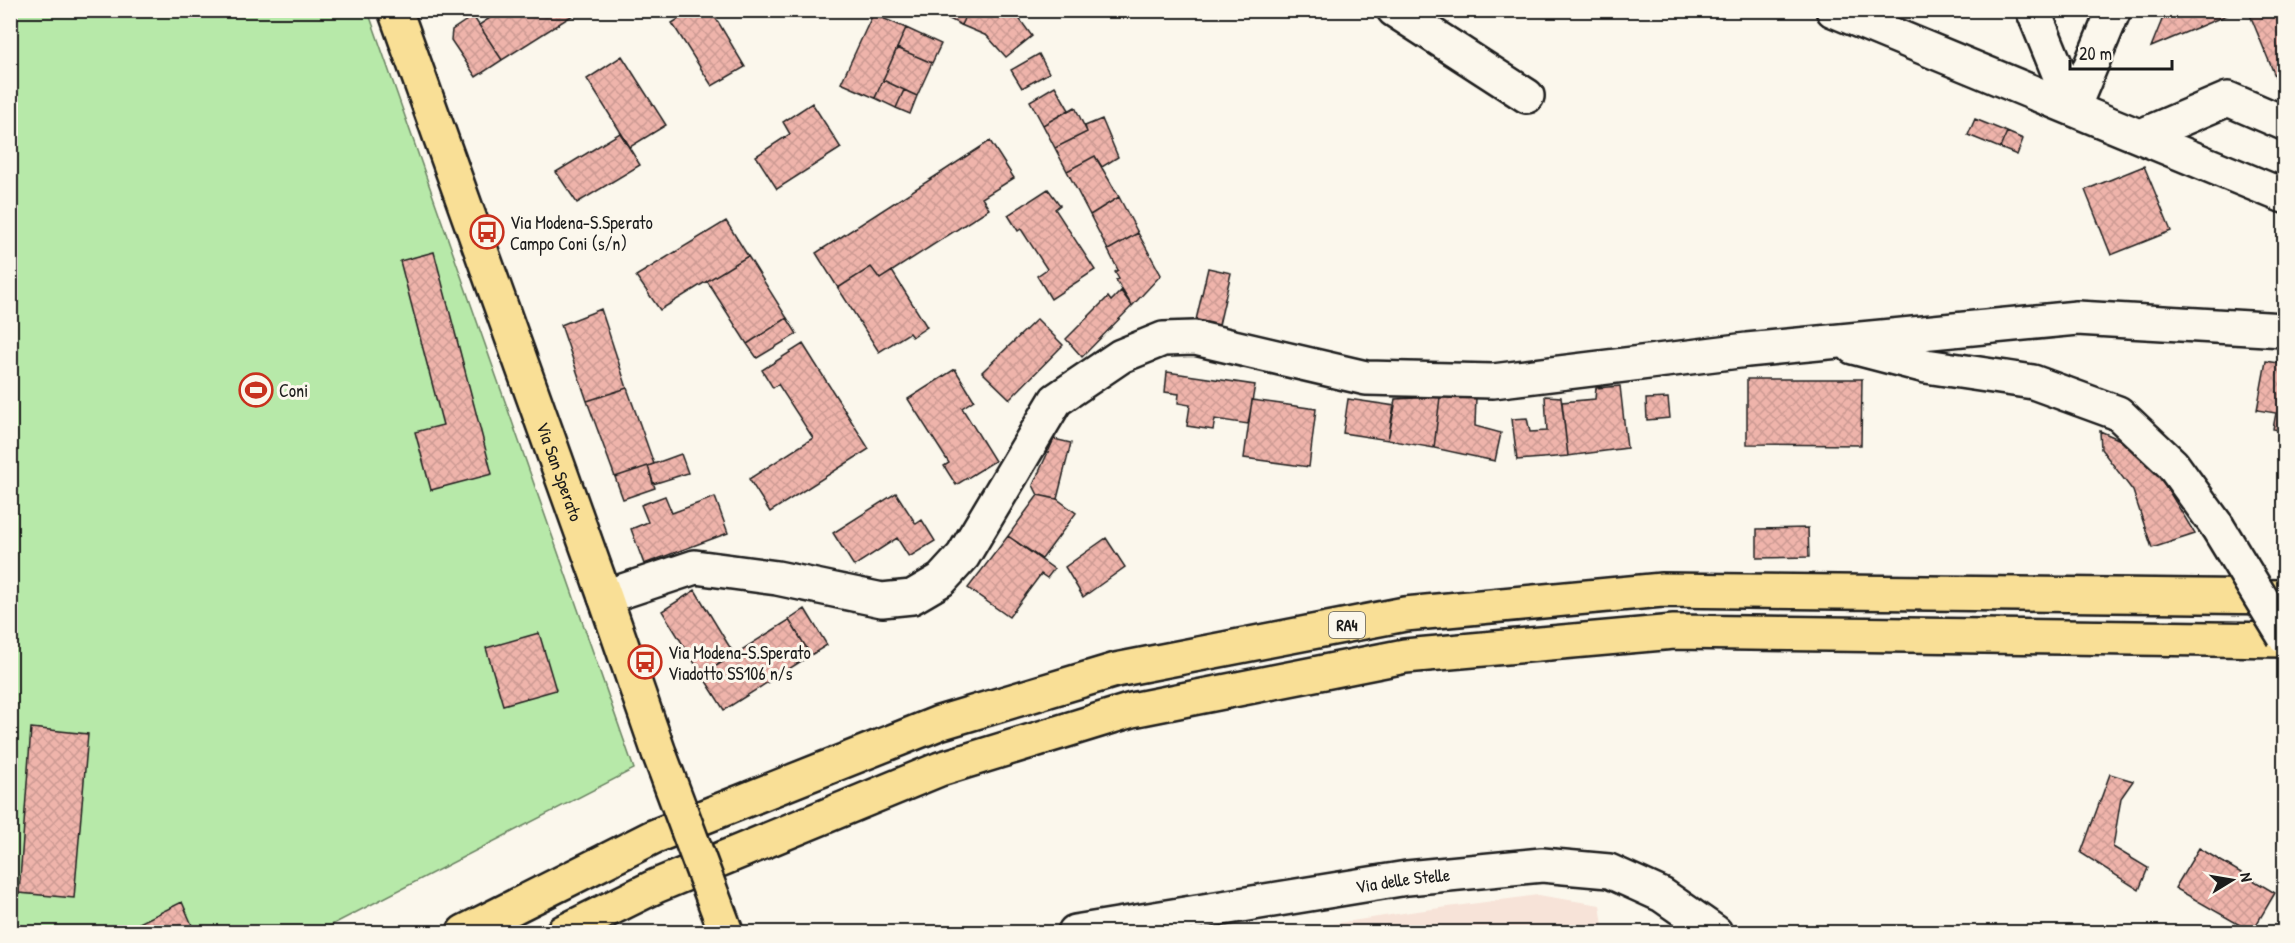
<svg xmlns="http://www.w3.org/2000/svg" width="2295" height="943" viewBox="0 0 2295 943" font-family="'Patrick Hand',sans-serif">
<style>
.built{fill:#f7e3d8}
.pitch{fill:#b7e9a9;stroke:#6a8262;stroke-width:1.5}
.building{fill:url(#building-cross-hatch);stroke:#1c1c1c;stroke-width:1.5}
.lines{fill:none;stroke-linecap:round;stroke-linejoin:round}
.minor-casing{stroke:#1c1c1c;stroke-width:38}
.major-casing{stroke:#1c1c1c;stroke-width:38}
.highway-casing{stroke:#1c1c1c;stroke-width:38}
.minor{stroke:#fbf7ec;stroke-width:33}
.major{stroke:#f9df96;stroke-width:33}
.highway{stroke:#f9df96;stroke-width:33}
.minor-bridge-casing{stroke:#1c1c1c;stroke-width:38;stroke-linecap:butt}
.major-bridge-casing{stroke:#1c1c1c;stroke-width:38;stroke-linecap:butt}
.minor-bridge{stroke:#fbf7ec;stroke-width:33}
.major-bridge{stroke:#f9df96;stroke-width:33}
.labels{text-anchor:middle;dominant-baseline:central;stroke-width:6;stroke-linejoin:round;paint-order:stroke}
.shield{fill:#fbf7ec;stroke:#5f5e5a;stroke-width:1.5}
.shield-label{font-size:16px;font-weight:bold;fill:#1c1c1c}
.poi-label{font-size:18px;fill:#1c1c1c;stroke:#fbf7ec;text-anchor:start}
.street-label{font-size:18px;fill:#1c1c1c;stroke:#fbf7ec}
</style>
<defs>
<pattern id="building-cross-hatch" width="8" height="8" patternUnits="userSpaceOnUse" patternTransform="scale(1.5)"><rect width="8" height="8" fill="#efb4ab"/><path d="M0 0l8 8M0 8l8-8" fill="none" stroke="#cc9a93"/></pattern>
</defs>
<rect width="100%" height="100%" fill="#fbf7ec"/>
<filter id="ink" filterUnits="userSpaceOnUse"><feTurbulence type="fractalNoise" baseFrequency=".0167" numOctaves="2"/><feDisplacementMap in="SourceGraphic" scale="12" xChannelSelector="R" yChannelSelector="G"/><feConvolveMatrix kernelMatrix="1 2 1 2 8 2 1 2 1" color-interpolation-filters="sRGB"/></filter>
<g filter="url(#ink)">
<!-- built -->
<path class="built" d="M 1538,895 L 1600,905 L 1604,932 L 1281,932 L 1410,912 Z"/>
<!-- pitch -->
<path class="pitch" d="M 11,11 L 368,11 L 634,769 L 318,932 L 11,932 Z"/>
<!-- building -->
<path class="building" d="M 502,10 L 581,10 L 502,60 L 479,25 Z
M 693,10 L 711,10 L 745,67 L 712,86 L 672,23 Z
M 932,10 L 968,10 L 961,25 Z
M 968,10 L 1013,10 L 1032,36 L 1006,57 L 987,36 L 961,25 Z
M 2166,10 L 2239,10 L 2151,47 Z
M 2248,10 L 2284,10 L 2284,98 L 2264,49 Z
M 873,14 L 906,28 L 875,98 L 841,83 Z
M 473,16 L 502,60 L 476,77 L 451,40 L 452,30 Z
M 906,28 L 941,44 L 932,63 L 897,48 Z
M 897,48 L 932,63 L 917,96 L 883,80 Z
M 1039,54 L 1049,73 L 1022,88 L 1011,70 Z
M 622,56 L 666,125 L 630,147 L 587,79 Z
M 883,80 L 904,90 L 896,108 L 875,98 Z
M 1055,86 L 1069,110 L 1043,125 L 1030,101 Z
M 904,90 L 917,96 L 910,114 L 896,108 Z
M 812,103 L 841,148 L 777,189 L 756,156 L 790,134 L 783,122 Z
M 1075,107 L 1087,132 L 1055,148 L 1043,125 Z
M 1102,119 L 1118,157 L 1102,167 L 1095,156 L 1067,171 L 1055,148 L 1087,132 L 1085,126 Z
M 1975,119 L 2007,132 L 2000,148 L 1968,135 Z
M 2007,132 L 2023,139 L 2017,155 L 2000,148 Z
M 620,133 L 640,165 L 577,203 L 556,172 Z
M 990,141 L 1014,178 L 982,198 L 989,209 L 880,279 L 871,267 L 838,288 L 816,253 Z
M 1095,156 L 1119,197 L 1090,215 L 1067,171 Z
M 2144,166 L 2171,231 L 2111,255 L 2085,190 Z
M 1048,189 L 1060,205 L 1055,209 L 1095,270 L 1051,299 L 1037,276 L 1047,269 L 1021,229 L 1018,231 L 1008,215 Z
M 1119,197 L 1138,233 L 1108,250 L 1090,215 Z
M 726,221 L 748,256 L 660,310 L 636,276 Z
M 1138,233 L 1161,275 L 1132,306 L 1116,280 L 1119,279 L 1115,272 L 1118,270 L 1108,250 Z
M 434,252 L 492,474 L 431,490 L 415,432 L 443,425 L 400,261 Z
M 748,256 L 787,318 L 747,344 L 707,281 Z
M 871,267 L 880,279 L 892,271 L 927,327 L 912,337 L 909,333 L 879,352 L 838,288 Z
M 1208,268 L 1231,273 L 1219,325 L 1196,320 Z
M 1121,291 L 1132,306 L 1082,357 L 1066,339 L 1108,297 L 1111,301 Z
M 601,309 L 627,388 L 587,401 L 561,325 Z
M 787,318 L 797,334 L 757,358 L 747,344 Z
M 1037,319 L 1063,345 L 1010,399 L 982,372 Z
M 803,344 L 869,449 L 770,512 L 749,479 L 813,438 L 778,384 L 773,388 L 762,370 Z
M 2266,361 L 2284,364 L 2284,431 L 2273,429 L 2276,413 L 2257,410 Z
M 955,369 L 974,400 L 962,408 L 995,461 L 956,485 L 944,466 L 949,463 L 908,399 Z
M 1167,372 L 1255,385 L 1248,424 L 1215,419 L 1213,430 L 1187,426 L 1190,405 L 1178,403 L 1179,394 L 1165,392 Z
M 1747,379 L 1862,379 L 1861,445 L 1747,444 Z
M 1620,386 L 1627,448 L 1568,456 L 1562,402 L 1595,399 L 1596,388 Z
M 627,388 L 654,464 L 615,477 L 587,401 Z
M 1545,396 L 1561,397 L 1568,456 L 1517,460 L 1512,419 L 1527,418 L 1530,432 L 1547,431 Z
M 1440,397 L 1476,397 L 1475,426 L 1501,433 L 1495,461 L 1434,448 Z
M 1440,397 L 1434,448 L 1388,440 L 1395,399 Z
M 1668,398 L 1670,418 L 1647,420 L 1646,399 Z
M 1348,399 L 1395,406 L 1388,440 L 1343,433 Z
M 1252,400 L 1316,409 L 1309,467 L 1244,458 Z
M 2100,431 L 2125,442 L 2159,475 L 2195,534 L 2152,548 L 2133,491 L 2101,449 Z
M 1054,439 L 1071,443 L 1057,499 L 1038,495 L 1033,485 Z
M 681,454 L 688,473 L 653,484 L 648,466 Z
M 648,466 L 655,488 L 623,499 L 615,477 Z
M 896,493 L 916,524 L 922,520 L 935,541 L 909,557 L 897,538 L 854,566 L 833,533 Z
M 1038,495 L 1057,499 L 1076,513 L 1042,559 L 1008,536 Z
M 665,496 L 672,513 L 715,497 L 728,533 L 644,564 L 631,529 L 648,522 L 641,505 Z
M 1808,528 L 1809,557 L 1757,558 L 1757,529 Z
M 1008,536 L 1054,569 L 1047,578 L 1041,574 L 1009,617 L 968,588 Z
M 1106,538 L 1125,567 L 1083,597 L 1065,567 Z
M 695,590 L 734,654 L 702,675 L 662,611 Z
M 805,609 L 827,645 L 811,655 L 789,620 Z
M 789,620 L 811,655 L 724,710 L 702,675 Z
M 539,633 L 556,690 L 503,705 L 486,648 Z
M 31,728 L 88,734 L 74,898 L 19,893 Z
M 2110,774 L 2133,781 L 2121,798 L 2113,847 L 2148,868 L 2139,890 L 2081,853 Z
M 2199,848 L 2275,893 L 2252,932 L 2175,888 Z
M 182,902 L 195,932 L 126,932 L 125,930 Z"/>
<g class="lines">
<!-- minor casing -->
<g class="minor-casing">
<g id="minor">
<path d="M 1394,10 L 1527,96"/>
<path d="M 1833,10 L 2284,196"/>
<path d="M 2033,10 L 2073,108"/>
<path d="M 2073,108 L 2114,10"/>
<path d="M 2141,136 L 2228,99 L 2284,123"/>
<path d="M 1853,347 L 1926,366 L 2033,382 L 2118,413 L 2172,464 L 2217,526"/>
<path d="M 605,597 L 695,567 L 777,578 L 882,600 L 912,597 L 941,580 L 963,556 L 1056,400 L 1121,356 L 1163,339 L 1195,338 L 1366,378 L 1493,381 L 1747,350 L 2077,318 L 2284,330"/>
<path id="s1" d="M 1075,932 L 1407,878 L 1542,865 L 1609,871 L 1662,895 L 1715,932"/>
</g>
</g>
<!-- major casing -->
<g class="major-casing">
<g id="major">
<path id="s2" d="M 395,10 L 605,597 L 659,753"/>
</g>
</g>
<!-- highway casing -->
<g class="highway-casing">
<path id="highway" d="M 464,932 L 653,837 L 939,723 L 1116,670 L 1405,614 L 1662,590 L 2284,597
M 563,932 L 656,886 L 940,769 L 1132,710 L 1405,656 L 1674,632 L 2284,640"/>
</g>
<!-- minor -->
<use href="#minor" class="minor"/>
<!-- major -->
<use href="#major" class="major"/>
<!-- highway -->
<use href="#highway" class="highway"/>
<!-- minor-bridge casing -->
<g class="minor-bridge-casing">
<path id="minor-bridge" d="M 2217,526 L 2284,636"/>
</g>
<!-- major-bridge casing -->
<g class="major-bridge-casing">
<path id="major-bridge" d="M 659,753 L 726,932"/>
</g>
<!-- minor-bridge -->
<use href="#minor-bridge" class="minor-bridge"/>
<!-- major-bridge -->
<use href="#major-bridge" class="major-bridge"/>
</g>
</g>
<!-- icons -->
<defs>
<g id="bus-ring" transform="scale(1.725)"><circle r="9.5" fill="#fbf7ec" stroke="#c8321e" stroke-width="1.5"/><path d="M-5-6H5V4H4V6H2V4H-2V6H-4V4H-5ZM-3.5-4V0h7V-4ZM-3.5 1.2v1.5H-2V1.2ZM2 1.2v1.5H3.5V1.2Z" fill="#c8321e"/></g>
<g id="stadium-ring" transform="scale(1.725)"><circle r="9.5" fill="#fbf7ec" stroke="#c8321e" stroke-width="1.5"/><path d="M0-5a6.5 5 0 1 0 0 10a6.5 5 0 1 0 0-10ZM-3.5-1.8h7v3.6h-7Z" fill="#c8321e"/></g>
</defs>
<g fill-rule="evenodd">
<use href="#bus-ring" x="487" y="232"/>
<use href="#stadium-ring" x="256" y="390"/>
<use href="#bus-ring" x="645" y="662"/>
</g>
<g class="labels">
<!-- shield labels -->
<rect class="shield" x="1329" y="612" width="36" height="26" rx="4.5"/>
<g class="shield-label">
<text x="1347" y="625">RA4</text>
</g>
<!-- poi labels -->
<g class="poi-label">
<text x="510" y="222">Via Modena-S.Sperato<tspan x="510" dy="21">Campo Coni (s/n)</tspan></text>
<text x="279" y="390">Coni</text>
<text x="668" y="652">Via Modena-S.Sperato<tspan x="668" dy="21">Viadotto SS106 n/s</tspan></text>
</g>
<!-- street labels -->
<g class="street-label">
<text stroke="none"><textPath href="#s2" startOffset="490">Via San Sperato</textPath></text>
<text stroke="none"><textPath href="#s1" startOffset="332">Via delle Stelle</textPath></text>
</g>
</g>
<!-- margin -->
<rect width="2295" height="943" fill="none" stroke="#fbf7ec" stroke-width="36"/>
<rect x="18" y="18" width="2259" height="907" fill="none" stroke="#1c1c1c" stroke-width="2" filter="url(#ink)"/>
<!-- north arrow -->
<g transform="translate(2232 880) rotate(79)" stroke="#fbf7ec" stroke-width="4.5" paint-order="stroke">
<path d="M0-4.5L10 22L0 15L-10 22Z" fill="#1c1c1c"/>
<text y="-9" font-size="16" font-weight="bold" text-anchor="middle" fill="#1c1c1c">N</text>
</g>
<!-- scale -->
<path d="M2070 60v9h102v-9" fill="none" stroke="#1c1c1c" stroke-width="3"/>
<text x="2079" y="60" font-size="18" fill="#1c1c1c" stroke="#fbf7ec" stroke-width="4.5" paint-order="stroke">20 m</text>
</svg>
